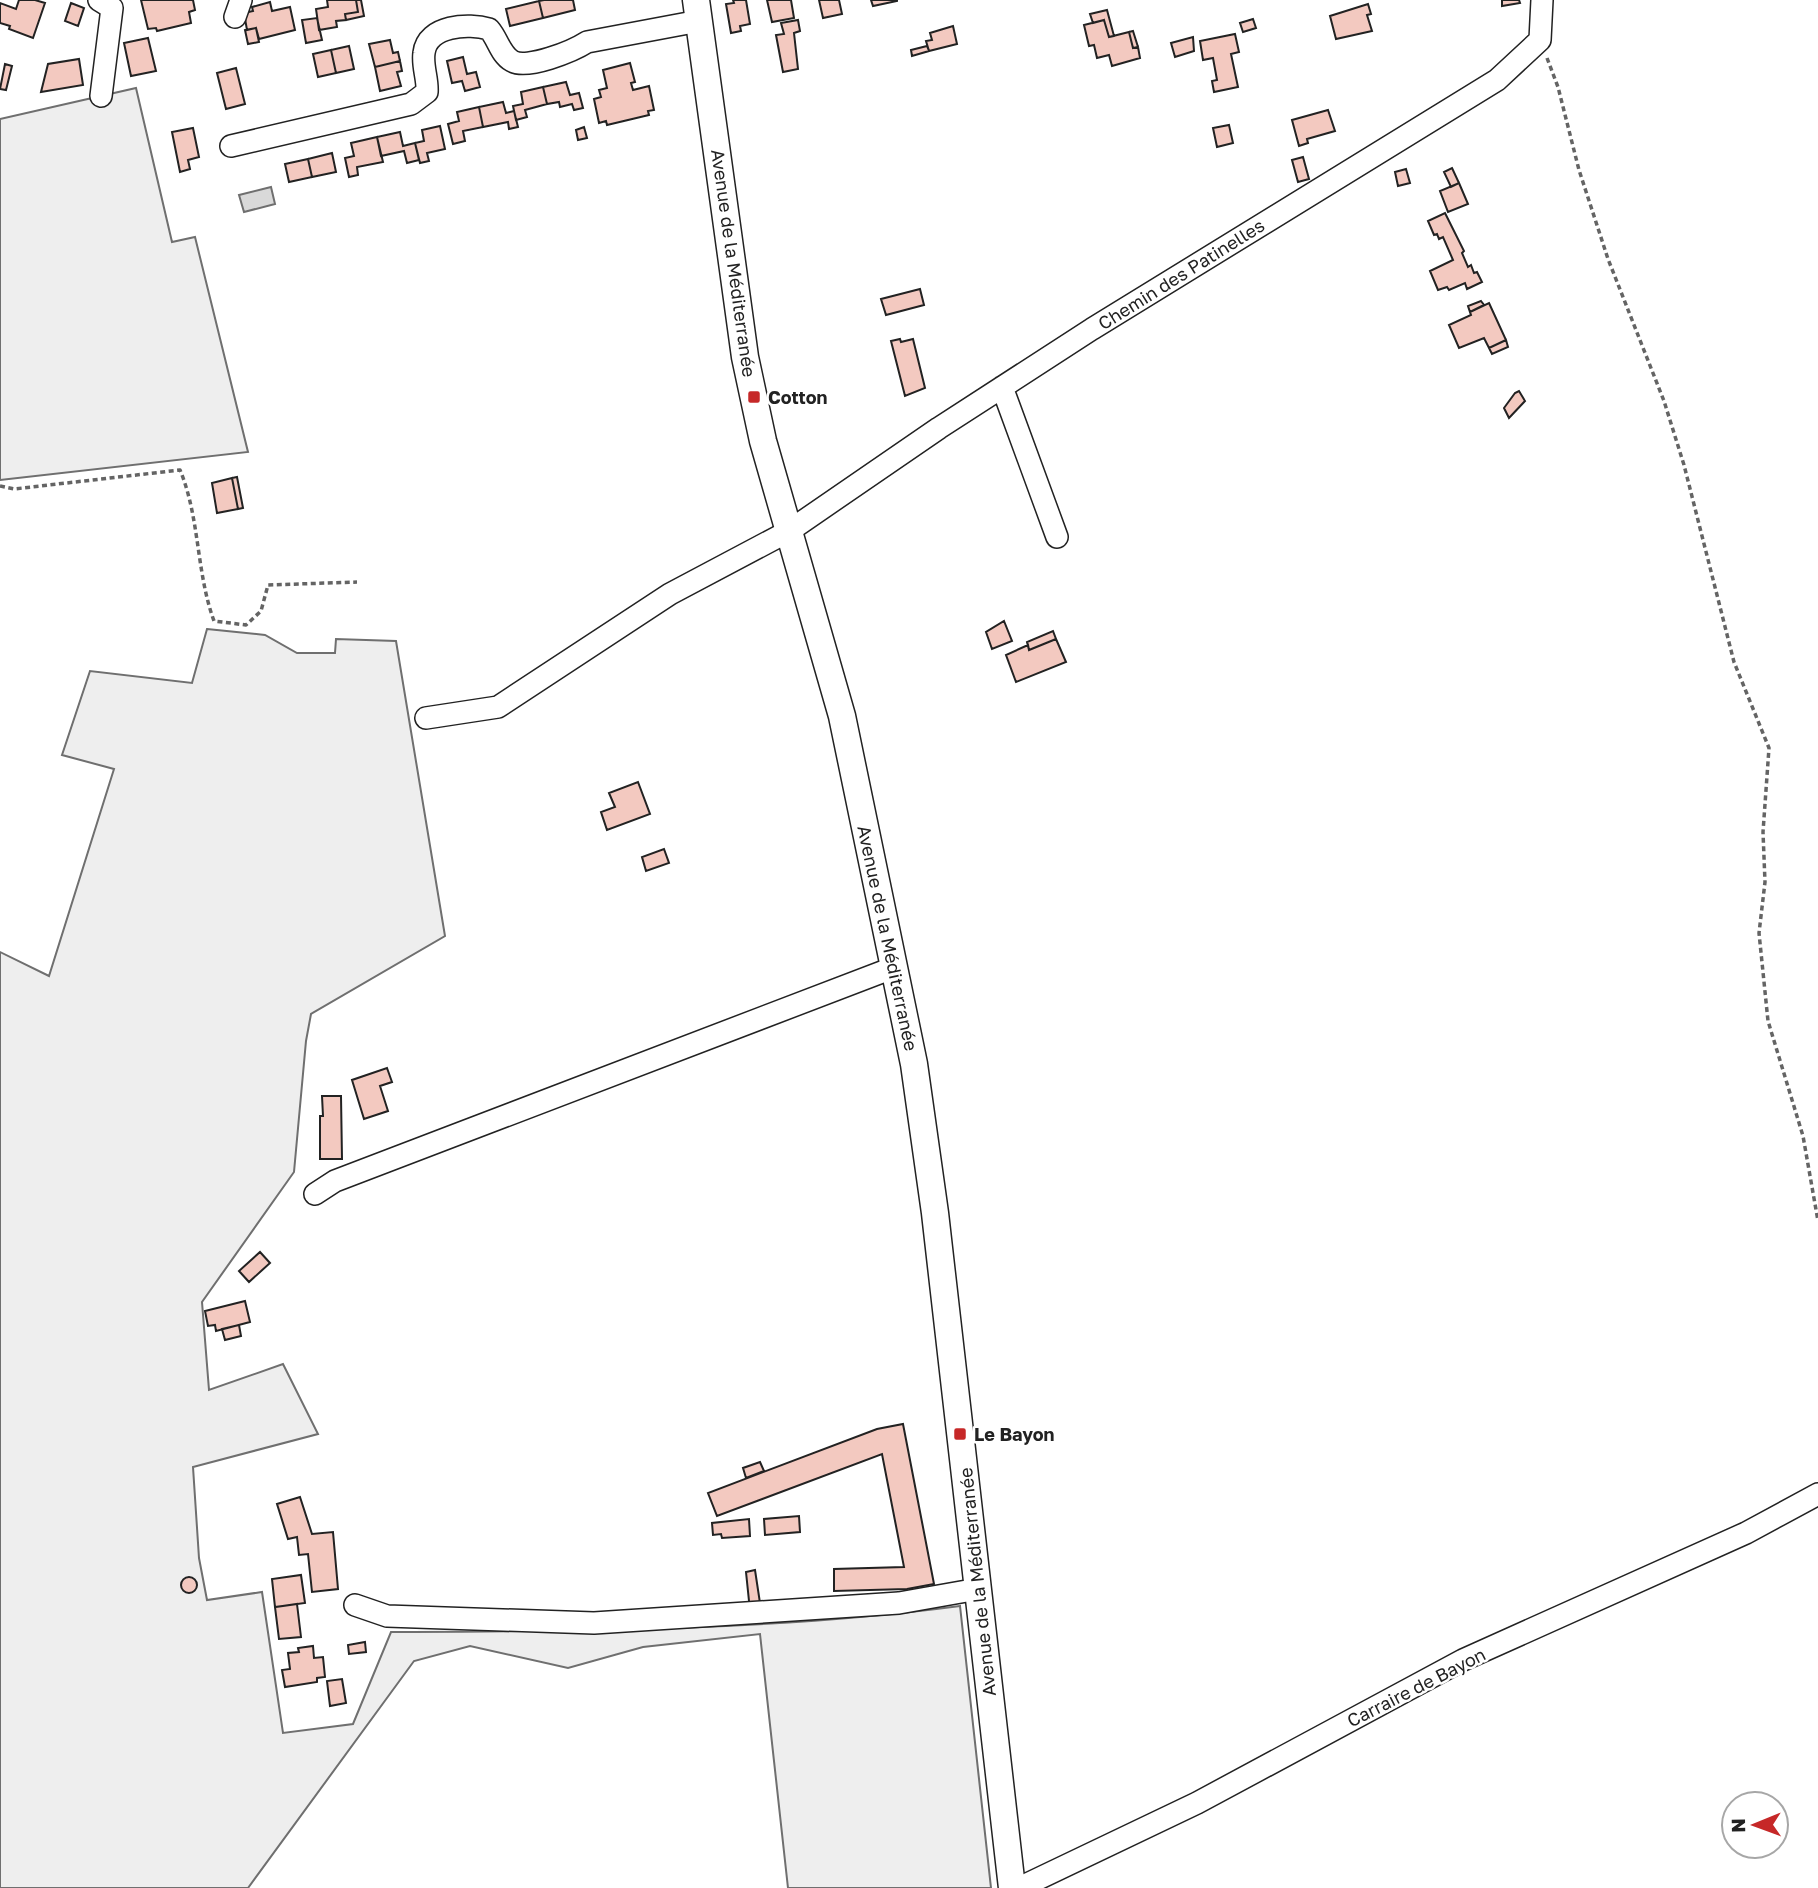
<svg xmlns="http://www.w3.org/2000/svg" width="1818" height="1888" viewBox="0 0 1818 1888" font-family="'Golos Text',sans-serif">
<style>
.green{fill:#eee;stroke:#6f6f6f;stroke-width:2}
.water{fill:#d9d9d9;stroke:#6f6f6f;stroke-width:2}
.building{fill:#f3c9c0;stroke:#222;stroke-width:2}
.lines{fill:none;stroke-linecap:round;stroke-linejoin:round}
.minor-casing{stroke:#222;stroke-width:24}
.major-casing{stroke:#222;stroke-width:29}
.path{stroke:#646464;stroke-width:3.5;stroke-dasharray:5 3.5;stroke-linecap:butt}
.minor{stroke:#fff;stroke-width:21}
.major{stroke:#fff;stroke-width:26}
.poi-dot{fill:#c62828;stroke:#fff;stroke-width:2.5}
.labels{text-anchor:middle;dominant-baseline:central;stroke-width:5;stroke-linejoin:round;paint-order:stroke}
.street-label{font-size:18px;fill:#222;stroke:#fff}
.poi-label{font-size:18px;font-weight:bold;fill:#222;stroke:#fff;text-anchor:start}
</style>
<rect width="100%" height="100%" fill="#fff"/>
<!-- green -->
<path class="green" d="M 136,88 L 172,242 L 195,237 L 248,452 L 0,480 L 0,119 Z
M 207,629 L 265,635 L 297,653 L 335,653 L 336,639 L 396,641 L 445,936 L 311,1014 L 306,1041 L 294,1172 L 202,1302 L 209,1390 L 283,1364 L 318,1434 L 193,1467 L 199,1558 L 207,1600 L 262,1592 L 283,1733 L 353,1724 L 391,1632 C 581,1631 771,1631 960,1606 L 991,1888 L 788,1888 L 760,1634 L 643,1647 L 568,1668 L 470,1646 L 414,1661 L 248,1888 L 0,1888 L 0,952 L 49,976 L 114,769 L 62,755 L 90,671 L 192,683 Z"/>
<!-- water -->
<path class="water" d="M 271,187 L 275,204 L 244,212 L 239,195 Z"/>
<!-- building -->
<path class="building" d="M 19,0 L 35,0 L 45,3 L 33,38 L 9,29 L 10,26 L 0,23 L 0,3 L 16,9 Z
M 141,0 L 193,0 L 195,10 L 189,12 L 191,23 L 157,31 L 156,28 L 148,29 Z
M 327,0 L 356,0 L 358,12 L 345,14 L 346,20 L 336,21 L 337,27 L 319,30 L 316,9 L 328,7 Z
M 356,0 L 361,0 L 364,16 L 346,20 L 345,14 L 358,12 Z
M 544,0 L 573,0 L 575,10 L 543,18 L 539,1 Z
M 733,0 L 746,0 L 750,24 L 740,26 L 741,31 L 731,33 L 726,4 L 734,3 Z
M 767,0 L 791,0 L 794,18 L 772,22 Z
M 819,0 L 839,0 L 842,14 L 823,18 Z
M 871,0 L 897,0 L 897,1 L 873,6 Z
M 1502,0 L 1519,0 L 1520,3 L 1502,6 Z
M 539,1 L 543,18 L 510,26 L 506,9 Z
M 270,2 L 272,11 L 290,7 L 295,30 L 259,39 L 256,28 L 247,30 L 244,13 L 253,11 L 252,7 Z
M 71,3 L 84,8 L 78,26 L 65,21 Z
M 1368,4 L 1371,14 L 1367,15 L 1372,31 L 1336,39 L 1330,16 Z
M 1107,10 L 1114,36 L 1109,37 L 1104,20 L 1093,23 L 1090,14 Z
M 317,18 L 322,40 L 306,43 L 302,20 Z
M 1253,19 L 1256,28 L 1243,32 L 1240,23 Z
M 798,20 L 800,31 L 794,33 L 798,69 L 783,72 L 776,35 L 784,34 L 781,23 Z
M 1104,20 L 1109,37 L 1129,32 L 1133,48 L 1138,47 L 1140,58 L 1112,66 L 1109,55 L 1097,58 L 1094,45 L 1089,46 L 1084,25 Z
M 953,26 L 957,44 L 929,51 L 926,41 L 932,40 L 930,33 Z
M 256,28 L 259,42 L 248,44 L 245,30 Z
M 1133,31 L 1138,47 L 1133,48 L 1129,32 Z
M 1235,34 L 1239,52 L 1231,54 L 1238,87 L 1214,92 L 1212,81 L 1217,80 L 1213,58 L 1203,60 L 1200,41 Z
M 1193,37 L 1194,51 L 1175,57 L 1171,43 Z
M 148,38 L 156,71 L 131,76 L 124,43 Z
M 390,40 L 393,53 L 398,52 L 400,61 L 375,67 L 369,44 Z
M 349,46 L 354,69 L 336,73 L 331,50 Z
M 927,46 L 929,51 L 912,56 L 911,50 Z
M 331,50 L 336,73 L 318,77 L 313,54 Z
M 463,57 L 467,74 L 476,72 L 480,87 L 465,91 L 462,81 L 452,83 L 447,61 Z
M 79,59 L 83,85 L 41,92 L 48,64 Z
M 400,61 L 402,71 L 397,72 L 401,86 L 380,91 L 375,67 Z
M 630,63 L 635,82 L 631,83 L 633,90 L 649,86 L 654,110 L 648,111 L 649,115 L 607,125 L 606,121 L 599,123 L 594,99 L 601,97 L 599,90 L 607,88 L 603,70 Z
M 5,64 L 12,66 L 6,90 L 0,89 Z
M 236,68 L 245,104 L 226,109 L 217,73 Z
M 566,82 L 570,95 L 579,93 L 583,108 L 574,110 L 572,104 L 560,107 L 559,102 L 547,104 L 543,87 Z
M 543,87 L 547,104 L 525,110 L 527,117 L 516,120 L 513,106 L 523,104 L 521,92 Z
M 503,102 L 506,113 L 514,111 L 518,127 L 509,129 L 508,122 L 483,127 L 479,107 Z
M 479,107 L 483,127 L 463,131 L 465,141 L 453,144 L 448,124 L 459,121 L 457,112 Z
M 1328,110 L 1335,131 L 1307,139 L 1308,143 L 1299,146 L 1292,120 Z
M 1229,125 L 1233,143 L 1217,147 L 1213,128 Z
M 440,126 L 445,149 L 427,153 L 429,161 L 420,163 L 415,143 L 424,141 L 422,130 Z
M 584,127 L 587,138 L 578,140 L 576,130 Z
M 193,128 L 199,157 L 188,160 L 190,169 L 180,172 L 172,132 Z
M 400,132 L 403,146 L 415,143 L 419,160 L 407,163 L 404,151 L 381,156 L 377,137 Z
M 377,137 L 383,162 L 357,167 L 358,175 L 349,177 L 345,158 L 354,156 L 351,143 Z
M 332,153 L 336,172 L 312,177 L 308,159 Z
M 1303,157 L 1309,179 L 1298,182 L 1292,160 Z
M 308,159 L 312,177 L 289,182 L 285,164 Z
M 1452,168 L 1459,183 L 1451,187 L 1444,172 Z
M 1406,169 L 1410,183 L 1398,186 L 1395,172 Z
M 1459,183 L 1468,204 L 1448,212 L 1440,191 Z
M 1445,213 L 1464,251 L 1462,253 L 1468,267 L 1471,265 L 1474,273 L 1477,272 L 1482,282 L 1467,289 L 1465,283 L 1449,290 L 1447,287 L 1438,290 L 1430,271 L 1453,260 L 1443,237 L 1439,239 L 1437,234 L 1434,235 L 1428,221 Z
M 920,289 L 924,305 L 886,315 L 881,299 Z
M 1481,301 L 1484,305 L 1470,312 L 1468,306 Z
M 1489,303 L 1506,340 L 1489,348 L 1484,338 L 1459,348 L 1449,325 L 1471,315 L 1470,312 Z
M 900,339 L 901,342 L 913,339 L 925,388 L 905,396 L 891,341 Z
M 1506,340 L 1508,347 L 1492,354 L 1489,348 Z
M 1519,391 L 1525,401 L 1509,418 L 1504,408 L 1515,393 Z
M 237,477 L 243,508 L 238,509 L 232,478 Z
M 232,478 L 238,509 L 217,513 L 212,483 Z
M 1004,621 L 1012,641 L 992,649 L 986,632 Z
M 1053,631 L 1056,639 L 1029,650 L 1027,642 Z
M 1056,639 L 1066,662 L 1016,682 L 1006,655 L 1028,645 L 1029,650 Z
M 638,782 L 650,814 L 607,830 L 601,812 L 615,807 L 609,793 Z
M 664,849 L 669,863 L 646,871 L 642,857 Z
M 387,1068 L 392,1082 L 380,1086 L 388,1111 L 364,1119 L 352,1080 Z
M 322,1096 L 341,1096 L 342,1159 L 320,1159 L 320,1116 L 323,1116 Z
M 260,1252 L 270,1263 L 249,1282 L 239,1271 Z
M 245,1301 L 250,1322 L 216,1331 L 215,1325 L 208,1326 L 205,1311 Z
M 239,1325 L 241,1336 L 225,1340 L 222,1329 Z
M 903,1424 L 934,1584 L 907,1589 L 834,1591 L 834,1569 L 904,1567 L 882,1454 L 717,1516 L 708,1493 L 877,1429 Z
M 760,1462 L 764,1471 L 746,1478 L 743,1468 Z
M 300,1497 L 312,1534 L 333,1532 L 338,1589 L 312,1592 L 308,1554 L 299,1555 L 297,1537 L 288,1539 L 277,1504 Z
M 799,1516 L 800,1532 L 765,1535 L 764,1519 Z
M 749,1519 L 750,1536 L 722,1538 L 721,1534 L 713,1535 L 712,1523 Z
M 755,1570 L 760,1603 L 754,1604 L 749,1601 L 746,1572 Z
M 301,1575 L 305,1603 L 275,1607 L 272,1579 Z
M181 1585a8 8 0 1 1 16 0a8 8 0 1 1-16 0Z
M 297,1604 L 301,1637 L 279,1639 L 275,1607 Z
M 365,1642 L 366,1652 L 349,1654 L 348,1645 Z
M 313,1646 L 314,1658 L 323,1657 L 325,1677 L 317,1678 L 317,1682 L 285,1687 L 282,1670 L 290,1669 L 288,1653 L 299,1652 L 298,1648 Z
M 342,1679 L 346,1703 L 330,1706 L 327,1681 Z"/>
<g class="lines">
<!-- minor casing -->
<g class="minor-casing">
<path id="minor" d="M 99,0 L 112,8 L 101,96
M 235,17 L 241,0
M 231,146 L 411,104 L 427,92 C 428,79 422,66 424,53 C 427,25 469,23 489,29 C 498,39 500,54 512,61 C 527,70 573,51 587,42 L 699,21
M 1002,387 L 1057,537
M 426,718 L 498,707 L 670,594 L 789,531 L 939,428 L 1092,329 L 1497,80 L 1540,40 L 1542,0
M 315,1194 L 335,1181 L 895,967
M 355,1605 L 387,1616 L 594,1623 L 899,1603 L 978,1589
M 1019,1888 L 1197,1803 L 1463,1660 L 1746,1533 L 1818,1494"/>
</g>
<!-- major casing -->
<g class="major-casing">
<path id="major" d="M 696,0 L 745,357 L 763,441 L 842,716 L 914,1064 L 935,1213 L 1012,1888"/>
</g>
<!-- path -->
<path class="path" d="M 1547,58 L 1558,87 L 1579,170 L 1608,259 L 1664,401 L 1684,465 L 1734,662 L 1769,748 L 1763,832 L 1765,882 L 1759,933 L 1768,1021 L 1803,1136 L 1818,1221
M 0,486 L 14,489 L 180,470 C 200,518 196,572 214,621 L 246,625 L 261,611 L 268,585 L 357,582"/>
<!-- minor -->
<use href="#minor" class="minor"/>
<!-- major -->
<use href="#major" class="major"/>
</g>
<!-- markers -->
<g class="poi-dot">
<rect x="747" y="390" width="14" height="14" rx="3.5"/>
<rect x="953" y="1427" width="14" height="14" rx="3.5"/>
</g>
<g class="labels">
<!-- street labels -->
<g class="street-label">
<text transform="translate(734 263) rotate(82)">Avenue de la Méditerranée</text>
<text transform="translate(1181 274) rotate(-32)">Chemin des Patinelles</text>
<text transform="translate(888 938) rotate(78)">Avenue de la Méditerranée</text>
<text transform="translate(977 1582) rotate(-96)">Avenue de la Méditerranée</text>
<text transform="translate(1416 1687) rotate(-27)">Carraire de Bayon</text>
</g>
<!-- poi labels -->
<g class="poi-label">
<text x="768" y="397">Cotton</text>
<text x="974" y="1434">Le Bayon</text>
</g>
</g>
<!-- north arrow -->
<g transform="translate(1755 1825) rotate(269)"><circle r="33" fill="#ffffff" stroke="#a7a7a7" stroke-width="2"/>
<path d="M0-5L12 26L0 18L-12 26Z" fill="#c62828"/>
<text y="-10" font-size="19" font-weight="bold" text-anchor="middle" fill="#222222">N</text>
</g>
</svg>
